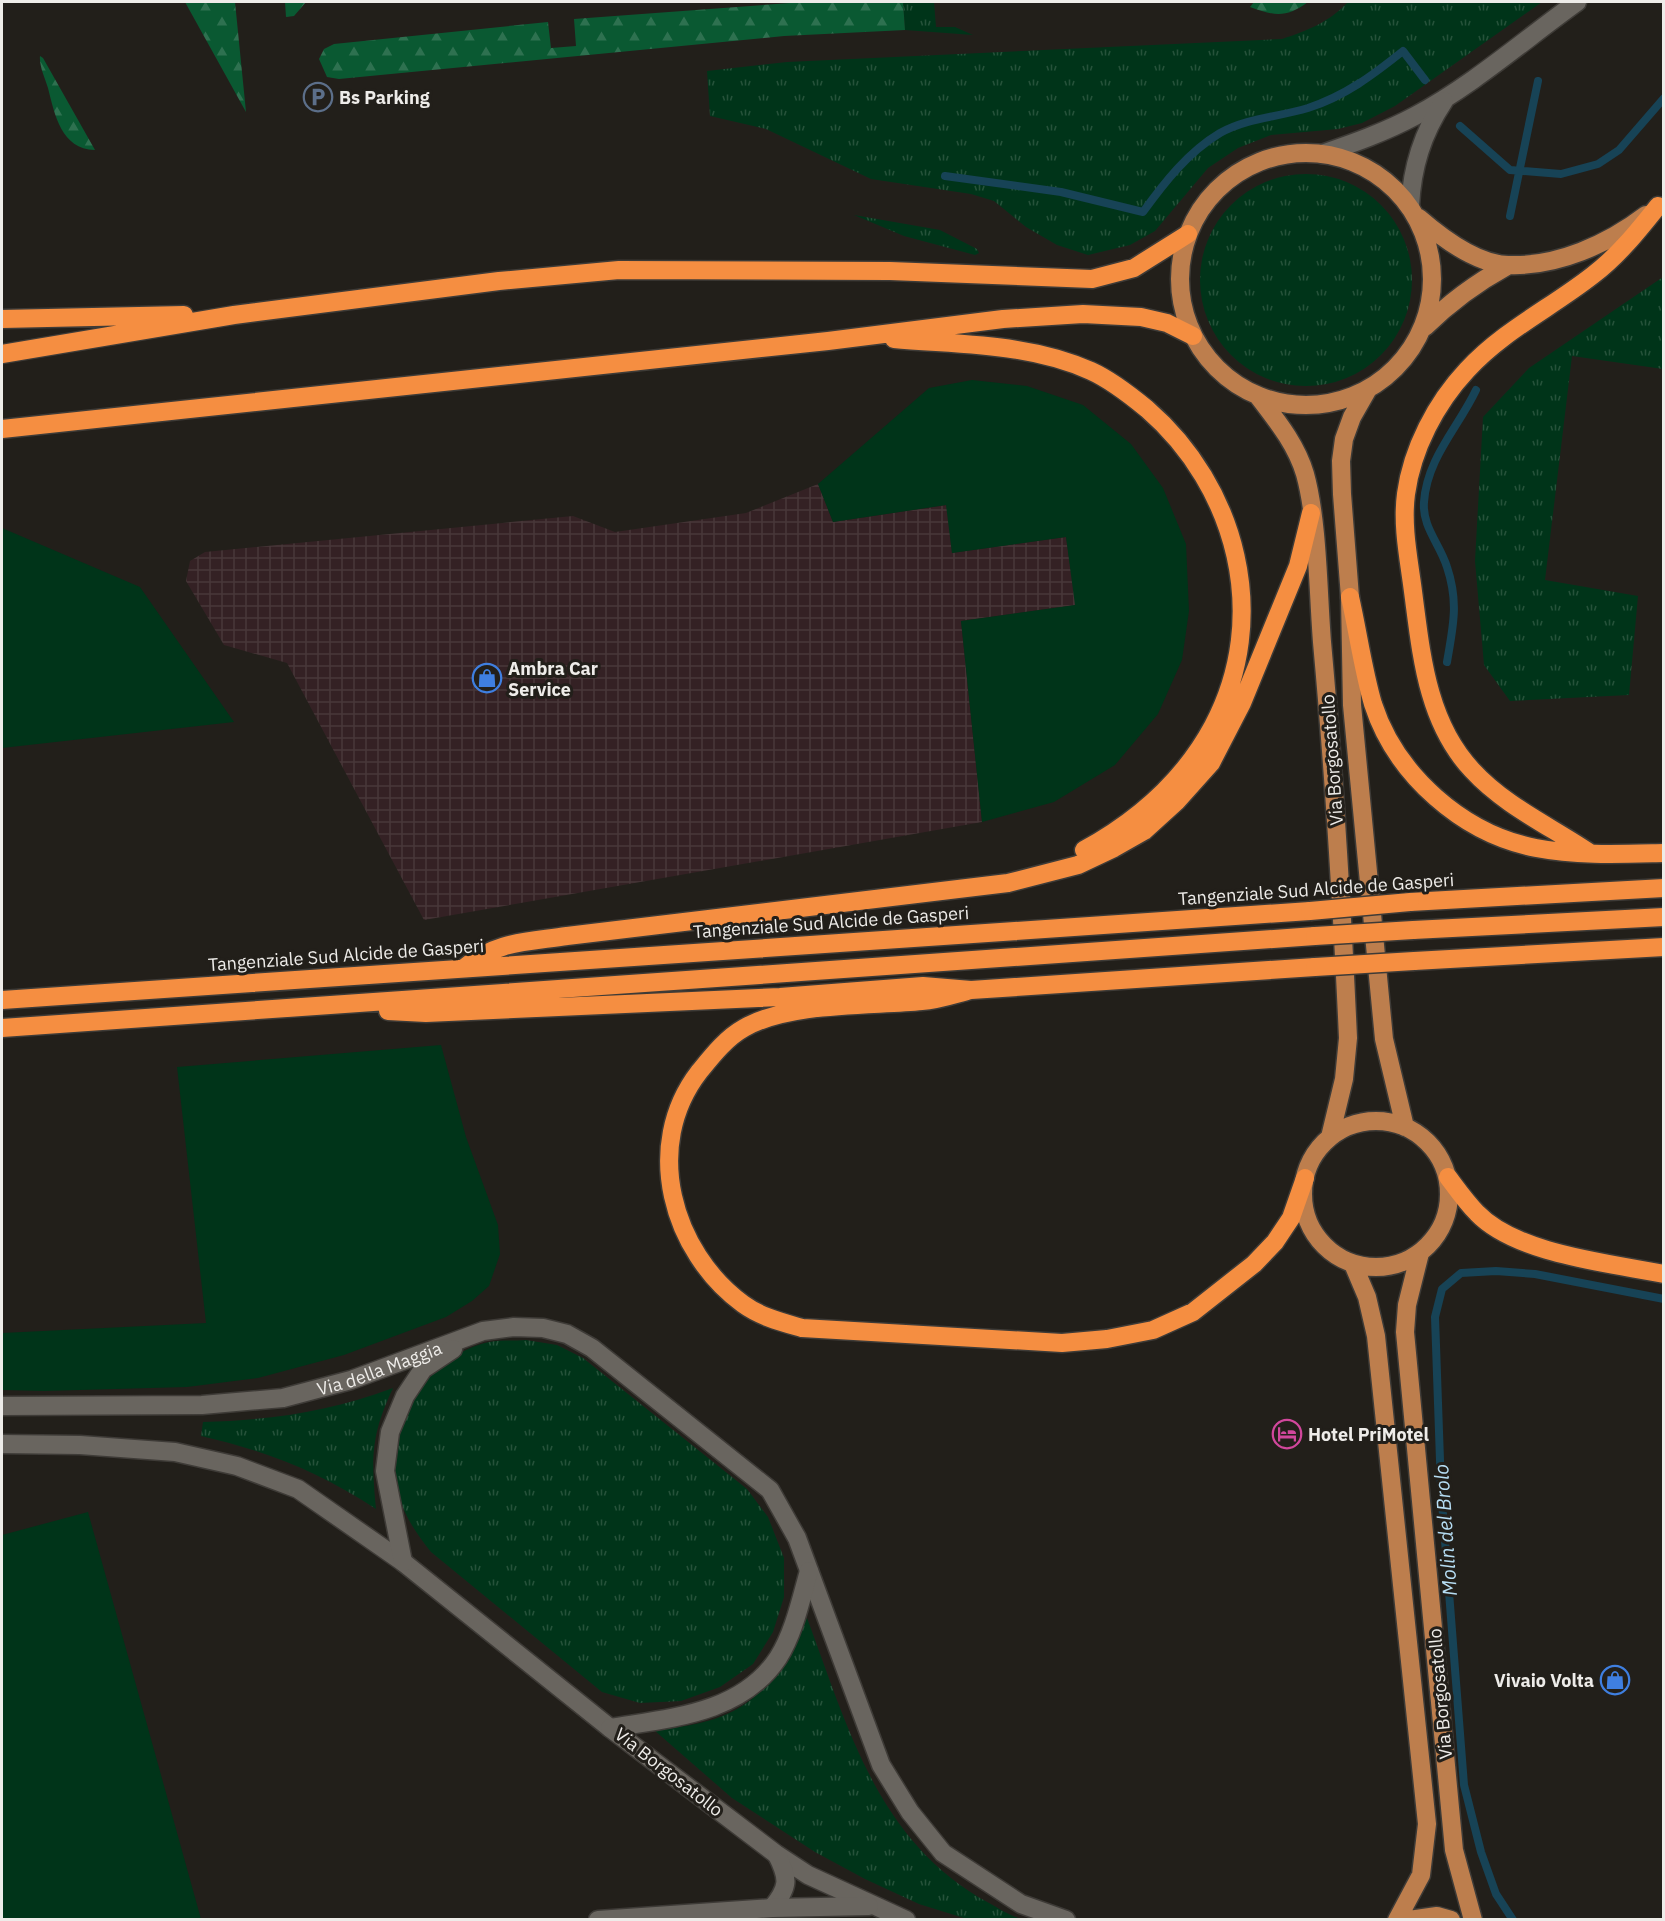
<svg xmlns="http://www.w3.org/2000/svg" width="1665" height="1921" viewBox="0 0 1665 1921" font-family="'IBM Plex Sans',sans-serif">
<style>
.industrial{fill:url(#industrial-grid)}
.grass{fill:url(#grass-tufts)}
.forest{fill:url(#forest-firs)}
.garden{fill:#003419}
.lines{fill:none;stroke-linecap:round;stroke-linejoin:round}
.stream{stroke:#174356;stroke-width:8}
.minor-casing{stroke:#3e3b37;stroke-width:21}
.major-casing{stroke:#3e3b37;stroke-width:21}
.highway-casing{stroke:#3e3b37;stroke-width:21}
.minor{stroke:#69655f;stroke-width:18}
.major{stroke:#bd7e4d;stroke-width:18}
.highway{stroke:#f58e41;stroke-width:18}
.highway-bridge-casing{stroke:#3e3b37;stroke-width:21;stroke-linecap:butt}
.highway-bridge{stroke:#f58e41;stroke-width:18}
.labels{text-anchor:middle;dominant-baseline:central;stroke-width:6;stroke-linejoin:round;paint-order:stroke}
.poi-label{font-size:18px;font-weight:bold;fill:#eeece9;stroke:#221f1a;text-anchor:start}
.street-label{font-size:18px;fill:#eeece9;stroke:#221f1a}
.water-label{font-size:20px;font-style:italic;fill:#b6ddf3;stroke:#221f1a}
</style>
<defs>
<pattern id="industrial-grid" width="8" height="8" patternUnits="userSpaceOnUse" patternTransform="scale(1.5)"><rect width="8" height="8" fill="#342124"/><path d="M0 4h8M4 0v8" fill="none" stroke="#483739"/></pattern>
<pattern id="grass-tufts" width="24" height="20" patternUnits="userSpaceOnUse" patternTransform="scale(1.5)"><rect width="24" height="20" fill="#003419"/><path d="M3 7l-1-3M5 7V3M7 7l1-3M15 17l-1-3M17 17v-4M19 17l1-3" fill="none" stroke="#26523a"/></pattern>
<pattern id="forest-firs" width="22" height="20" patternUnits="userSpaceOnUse" patternTransform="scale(1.5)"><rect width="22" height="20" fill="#0a5932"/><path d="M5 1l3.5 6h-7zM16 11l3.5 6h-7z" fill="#2e7150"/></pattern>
</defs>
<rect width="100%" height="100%" fill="#221f1a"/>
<!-- industrial -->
<path class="industrial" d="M 818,484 L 833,522 L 947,505 L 952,553 L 1066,537 L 1076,605 L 961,621 L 982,822 L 424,920 L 287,663 L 224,645 L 186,581 L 190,561 L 205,552 L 573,516 L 615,532 L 746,513 Z"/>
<!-- grass -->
<path class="grass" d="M 903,2 L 934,2 L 936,27 L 955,27 L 973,35 L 905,30 Z
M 1348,2 L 1542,2 L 1395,106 L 1362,123 L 1338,129 L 1271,135 L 1238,148 L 1208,168 L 1155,231 L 1130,245 L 1088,255 L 1057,245 L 1026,227 L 994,201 L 971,194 L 871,179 L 766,129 L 710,116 L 707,71 L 787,62 L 1282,39 C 1309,30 1329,22 1348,2 Z
M1200 280a106 106 0 1 1 212 0a106 106 0 1 1-212 0Z
M 854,215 L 940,230 L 977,249 L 979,253 L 975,255 L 904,236 Z
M 1663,277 L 1663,369 L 1572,356 L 1545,580 L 1638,596 L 1629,695 L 1510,701 L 1484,665 L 1475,561 L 1483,417 L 1529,368 Z
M 526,1340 L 557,1345 L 583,1358 L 747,1489 L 768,1517 L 784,1558 L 784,1597 L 773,1632 L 753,1664 L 720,1687 L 681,1701 L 640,1703 L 602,1692 L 431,1552 C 417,1534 406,1519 399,1497 C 380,1434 424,1356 489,1342 C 501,1340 514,1341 526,1340 Z
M 393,1388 C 371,1435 371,1457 376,1509 C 319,1472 267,1451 201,1436 L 203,1422 C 271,1420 329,1412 393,1388 Z
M 807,1618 C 848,1728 878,1843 989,1903 C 1000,1909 1010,1916 1022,1919 L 967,1919 L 919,1904 L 865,1879 L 815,1852 L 732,1798 L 654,1730 C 744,1722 769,1696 807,1618 Z"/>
<!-- forest -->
<path class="forest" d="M 185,2 L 235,2 L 246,112 Z
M 285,2 L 306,2 L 294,16 L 286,17 Z
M 804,2 L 903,2 L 905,30 L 784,36 L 339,79 L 327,77 L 319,59 L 324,49 L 334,44 L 548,22 L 551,48 L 576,46 L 574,19 Z
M 1254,2 L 1308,2 C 1286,18 1275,16 1250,7 Z
M 40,56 L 43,58 L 95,150 C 61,149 55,115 48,88 C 45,78 39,66 40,56 Z"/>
<!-- garden -->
<path class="garden" d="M 972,380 L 1027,386 L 1083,405 L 1131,444 L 1163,488 L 1186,544 L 1189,611 L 1182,660 L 1158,714 L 1115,765 L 1054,802 L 982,822 L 961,621 L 1075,605 L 1066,537 L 952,553 L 946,505 L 833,522 L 818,484 L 929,388 Z
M 2,528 L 140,587 L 234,722 L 2,748 Z
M 441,1045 L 466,1137 L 498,1225 L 500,1254 L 489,1286 L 472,1301 L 446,1317 L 344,1355 L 258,1378 L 187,1387 L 44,1391 L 2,1390 L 2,1333 L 206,1323 L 177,1067 Z
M 88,1512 L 201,1919 L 2,1919 L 2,1535 Z"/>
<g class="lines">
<!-- stream -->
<path class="stream" d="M 1460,126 L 1510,170 L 1561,174 L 1598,164 L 1619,150 L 1664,98
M 945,176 L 1061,192 L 1143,212 C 1164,183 1188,152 1220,133 C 1247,118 1278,117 1308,108 C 1345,96 1373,75 1403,51 L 1425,80
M 1510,216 L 1538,81
M 1447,662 C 1453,626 1459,603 1447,567 C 1440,544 1422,527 1424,502 C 1427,458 1458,428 1476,390
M 1513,1920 L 1496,1894 L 1481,1852 L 1464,1785 L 1441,1489 L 1435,1317 L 1442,1289 L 1461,1273 L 1496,1271 L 1535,1274 L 1664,1299"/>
<!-- minor casing -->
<g class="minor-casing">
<g id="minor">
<path d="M 1322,154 C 1354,143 1385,132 1415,116 C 1473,85 1524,40 1577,2"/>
<path d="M 1410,206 C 1412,167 1422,134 1444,101"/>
<path id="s1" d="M 2,1406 L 202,1405 L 283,1398 L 351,1380 L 483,1331 L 514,1327 L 543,1328 L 567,1334 L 592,1348 L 770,1490 L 797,1538 L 881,1765 L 910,1812 L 943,1853 L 1021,1904 L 1066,1920"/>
<path d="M 2,1444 L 80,1445 L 175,1452 L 237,1466 L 298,1489 L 403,1562 L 610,1728 L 776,1854 L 808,1875 L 906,1920"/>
<path d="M 403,1562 L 385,1471 L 390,1432 L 405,1396 L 423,1369 L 453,1349"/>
<path d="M 610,1728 C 670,1718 741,1714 778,1658 C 794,1633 801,1599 809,1571"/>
<path d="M 772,1908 C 789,1887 789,1879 777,1855"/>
<path d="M 598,1920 L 772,1908 L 869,1906"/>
</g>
</g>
<!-- major casing -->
<g class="major-casing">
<path id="major" d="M1180 279a126 126 0 1 1 252 0a126 126 0 1 1-252 0Z
M 1419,218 C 1442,238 1477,264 1508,265 C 1557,267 1608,244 1646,215
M 1425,327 C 1450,302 1476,283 1507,266
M 1368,389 L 1352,417 L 1344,439 L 1341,461 L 1342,494 L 1350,597 L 1352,705 L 1384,1039 L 1405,1127
M 1258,396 C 1277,421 1296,444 1305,474 C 1318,521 1318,592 1322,642 C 1334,774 1342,906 1348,1038 L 1344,1079 L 1330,1137
M1303 1194a73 73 0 1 1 146 0a73 73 0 1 1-146 0Z
M 1420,1253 L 1407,1305 L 1405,1332 L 1454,1850 L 1473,1920
M 1353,1264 L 1367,1297 L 1376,1336 L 1427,1824 L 1421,1875 L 1397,1920
M 1409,1920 L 1437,1916 L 1451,1920"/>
</g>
<!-- highway casing -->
<g class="highway-casing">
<path id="highway" d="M 2,319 L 184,315
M 894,339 C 960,345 1029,343 1091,371 C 1111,380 1130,395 1147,409 C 1237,487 1271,617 1213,726 C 1184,780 1137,821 1084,850
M 2,354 L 234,315 L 499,281 L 619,270 L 890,271 L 1092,279 L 1134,268 L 1188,234
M 2,429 L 828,341 L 1003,319 L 1083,314 L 1141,317 L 1167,323 L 1193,336
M 1350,597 C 1358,632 1363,670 1373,704 C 1396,775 1463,834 1536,848 C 1578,856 1621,854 1664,853
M 1590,853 C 1550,826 1505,806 1472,770 C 1425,720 1421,649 1412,584 C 1408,555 1402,524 1406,494 C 1412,449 1436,403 1467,370 C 1504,330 1551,308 1593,275 C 1618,256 1638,231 1658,206
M 1410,902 L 1664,888
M 1413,930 L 1664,917
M 1414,961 L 1664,947
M 464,968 C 495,941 528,942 567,936 L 1008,883 L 1078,865 L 1114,848 L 1144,831 L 1177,801 L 1211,763 L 1242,703 L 1298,566 L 1311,513
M 971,990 C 955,994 939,1000 922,1001 C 870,1006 789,1002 744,1028 C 726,1038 712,1056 699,1072 C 642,1146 672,1252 743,1304 C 761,1317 781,1322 802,1328 L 1062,1343 L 1107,1339 L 1153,1330 L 1193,1312 L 1254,1264 L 1275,1242 L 1291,1218 L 1305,1178
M 2,1000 L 1310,911
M 388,1011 L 426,1013 L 780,997 L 923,986 L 971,990 L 1315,967
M 2,1028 L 1315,936
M 1448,1177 C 1457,1189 1466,1202 1477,1213 C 1516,1254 1609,1263 1664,1274"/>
</g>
<!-- minor -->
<use href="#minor" class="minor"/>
<!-- major -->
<use href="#major" class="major"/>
<!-- highway -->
<use href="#highway" class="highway"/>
<!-- highway-bridge casing -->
<g class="highway-bridge-casing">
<path id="highway-bridge" d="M 1310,911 L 1410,902
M 1315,936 L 1413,930
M 1315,967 L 1414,961"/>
</g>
<!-- highway-bridge -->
<use href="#highway-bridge" class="highway-bridge"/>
</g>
<!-- icons -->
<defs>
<g id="parking-ring" transform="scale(1.5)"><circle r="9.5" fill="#221f1a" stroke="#5c6f8a" stroke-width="1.5"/><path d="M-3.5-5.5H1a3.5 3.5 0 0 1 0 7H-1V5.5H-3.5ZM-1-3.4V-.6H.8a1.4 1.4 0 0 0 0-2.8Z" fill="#5c6f8a"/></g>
<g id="shop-ring" transform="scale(1.5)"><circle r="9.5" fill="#221f1a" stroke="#3f7fe0" stroke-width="1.5"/><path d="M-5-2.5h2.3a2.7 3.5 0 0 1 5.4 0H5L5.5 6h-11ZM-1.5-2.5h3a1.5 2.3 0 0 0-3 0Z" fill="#3f7fe0"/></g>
<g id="hotel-ring" transform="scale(1.5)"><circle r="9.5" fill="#221f1a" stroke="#d1479c" stroke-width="1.5"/><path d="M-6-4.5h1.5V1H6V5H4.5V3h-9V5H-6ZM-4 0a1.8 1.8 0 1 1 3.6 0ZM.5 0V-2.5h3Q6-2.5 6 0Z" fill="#d1479c"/></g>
</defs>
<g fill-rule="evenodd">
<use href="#parking-ring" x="318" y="97"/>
<use href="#shop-ring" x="487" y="678"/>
<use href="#hotel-ring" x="1287" y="1434"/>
<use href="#shop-ring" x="1615" y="1680"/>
</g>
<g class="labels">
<!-- poi labels -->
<g class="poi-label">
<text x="339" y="97">Bs Parking</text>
<text x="508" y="668">Ambra Car<tspan x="508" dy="21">Service</tspan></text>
<text x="1308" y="1434">Hotel PriMotel</text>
<text x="1594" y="1680" text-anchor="end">Vivaio Volta</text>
</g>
<!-- street labels -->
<g class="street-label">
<text transform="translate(1332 760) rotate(-94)">Via Borgosatollo</text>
<text transform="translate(1316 889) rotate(-4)">Tangenziale Sud Alcide de Gasperi</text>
<text transform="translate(831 922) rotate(-4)">Tangenziale Sud Alcide de Gasperi</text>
<text transform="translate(346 955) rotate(-4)">Tangenziale Sud Alcide de Gasperi</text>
<text stroke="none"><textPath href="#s1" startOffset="382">Via della Maggia</textPath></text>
<text transform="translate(1440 1694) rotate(-95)">Via Borgosatollo</text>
<text transform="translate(669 1772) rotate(38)">Via Borgosatollo</text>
</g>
<!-- water labels -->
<g class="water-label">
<text transform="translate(1445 1530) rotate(-94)">Molin del Brolo</text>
</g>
</g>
<!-- border -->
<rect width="1665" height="1921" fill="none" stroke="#eeece9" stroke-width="6"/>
</svg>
